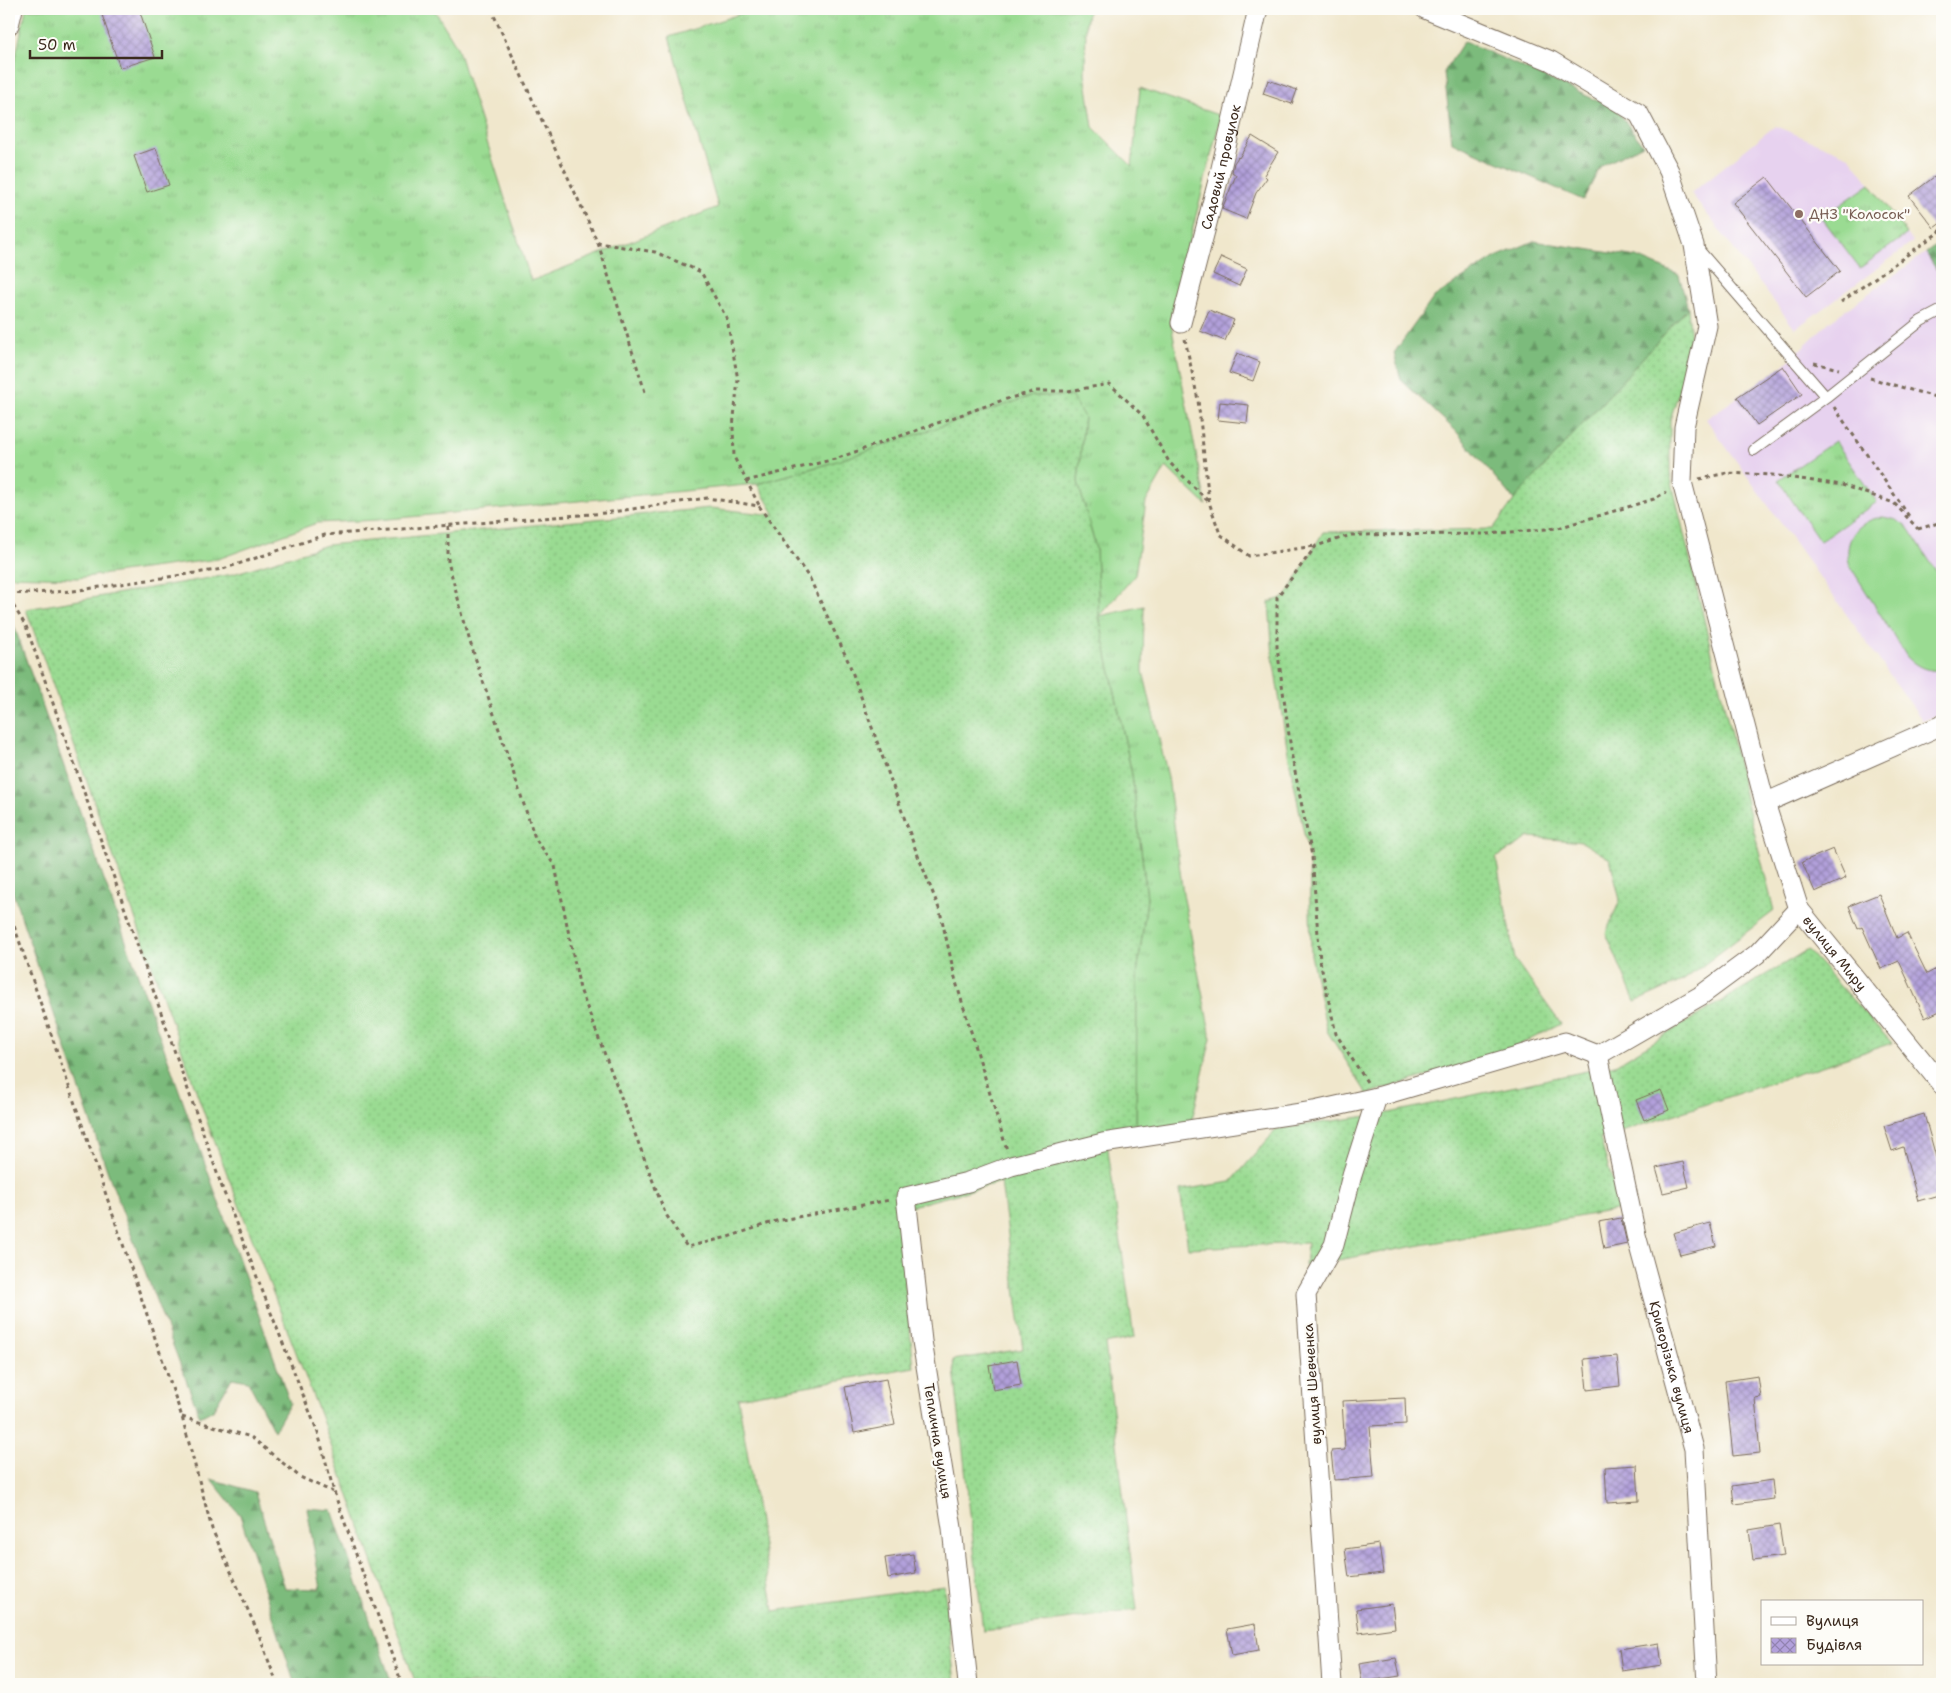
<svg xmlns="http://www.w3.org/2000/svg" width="1951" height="1693" viewBox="0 0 1951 1693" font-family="'Shantell Sans',sans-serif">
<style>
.built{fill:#e7d2ef}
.grass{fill:url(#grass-tufts);stroke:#6a8258}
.forest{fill:url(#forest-firs);stroke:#5b724d}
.garden{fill:url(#garden-dots);stroke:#6a8258}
.pitch{fill:#9adb92;stroke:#6a8258}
.building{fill:url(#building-cross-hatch)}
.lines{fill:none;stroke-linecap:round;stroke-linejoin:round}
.service-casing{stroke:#7a6c5b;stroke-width:12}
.minor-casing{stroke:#7a6c5b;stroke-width:21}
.path{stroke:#7a6c5b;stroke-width:3;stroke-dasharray:4 4;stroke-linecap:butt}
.service{stroke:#fff;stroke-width:10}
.minor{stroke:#fff;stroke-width:19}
.education-dot{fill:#8d6e63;stroke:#fdfcf7;stroke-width:2}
.labels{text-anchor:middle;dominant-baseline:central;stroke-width:4.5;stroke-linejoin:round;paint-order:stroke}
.street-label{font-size:14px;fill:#3b2a1e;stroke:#fdfcf7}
.education-label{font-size:14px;fill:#785e54;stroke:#fdfcf7;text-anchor:start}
</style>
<defs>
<pattern id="grass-tufts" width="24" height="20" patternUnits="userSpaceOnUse" patternTransform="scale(1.25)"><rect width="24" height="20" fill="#9adb92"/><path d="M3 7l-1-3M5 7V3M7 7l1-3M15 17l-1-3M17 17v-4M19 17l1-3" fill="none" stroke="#86bc7d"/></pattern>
<pattern id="forest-firs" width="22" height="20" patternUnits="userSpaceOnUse" patternTransform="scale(1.25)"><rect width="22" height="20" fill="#7bbb7c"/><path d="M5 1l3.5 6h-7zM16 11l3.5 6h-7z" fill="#669865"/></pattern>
<pattern id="garden-dots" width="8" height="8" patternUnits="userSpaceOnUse" patternTransform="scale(1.25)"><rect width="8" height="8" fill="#9adb92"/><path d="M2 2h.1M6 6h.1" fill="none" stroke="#86bc7d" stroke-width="1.8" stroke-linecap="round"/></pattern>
<pattern id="building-cross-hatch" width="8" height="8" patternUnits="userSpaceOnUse" patternTransform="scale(1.25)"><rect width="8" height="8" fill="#b2a0db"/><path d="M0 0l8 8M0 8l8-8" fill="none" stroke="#9283b1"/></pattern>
</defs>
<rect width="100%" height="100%" fill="#fdfcf7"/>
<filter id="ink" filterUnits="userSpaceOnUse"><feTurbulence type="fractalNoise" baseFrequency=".02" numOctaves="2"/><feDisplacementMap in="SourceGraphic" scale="10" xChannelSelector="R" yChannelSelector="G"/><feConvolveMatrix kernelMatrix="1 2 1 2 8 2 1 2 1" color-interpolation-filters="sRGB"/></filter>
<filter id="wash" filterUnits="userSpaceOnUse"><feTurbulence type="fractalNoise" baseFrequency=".0096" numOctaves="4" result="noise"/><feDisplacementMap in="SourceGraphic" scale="20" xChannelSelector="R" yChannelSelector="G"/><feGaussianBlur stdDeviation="1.12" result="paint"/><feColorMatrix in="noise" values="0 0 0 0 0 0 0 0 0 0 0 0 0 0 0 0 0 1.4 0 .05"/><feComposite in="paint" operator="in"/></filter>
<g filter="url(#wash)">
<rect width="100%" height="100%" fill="#f0e7cc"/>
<!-- built -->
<path class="built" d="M 1775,126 L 1849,156 L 1913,242 L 1795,329 L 1691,193 Z
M 1942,241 L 1942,712 L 1923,721 L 1706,419 L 1783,366 L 1830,321 Z"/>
<!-- grass -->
<path class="grass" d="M 26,9 L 434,9 L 457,47 L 531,281 L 718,207 L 669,37 L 755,9 L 1089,9 L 1086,24 L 1085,73 L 1093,127 L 1132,166 L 1140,88 L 1221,116 L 1170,319 L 1206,505 L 1166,467 L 1146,502 L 1135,575 L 1100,616 L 1144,606 L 1143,671 L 1168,777 L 1183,894 L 1211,1038 L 1191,1124 L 1136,1129 L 1137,975 L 1147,898 L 1132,775 L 1099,616 L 1096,549 L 1078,482 L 1084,417 L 831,463 L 757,484 L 378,520 L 317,523 L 218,559 L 77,578 L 9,576 L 9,87 Z
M 1870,184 L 1907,234 L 1860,268 L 1822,218 Z
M 1835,441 L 1877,502 L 1820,541 L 1778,480 Z"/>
<!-- forest -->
<path class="forest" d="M 1464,41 L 1616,109 L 1643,145 L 1601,166 L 1583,200 L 1452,142 L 1444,72 Z
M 1534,241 L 1637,257 L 1679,275 L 1688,308 L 1514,500 L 1456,431 L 1401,380 L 1394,353 L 1434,297 L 1496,257 Z
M 1942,241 L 1942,269 L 1938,272 L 1926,253 Z
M 9,618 L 12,620 L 290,1403 L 274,1431 L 248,1381 L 232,1378 L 213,1410 L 200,1417 L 108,1173 L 9,881 Z
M 211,1479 L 255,1492 L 285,1588 L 321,1589 L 307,1508 L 332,1510 L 392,1684 L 295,1684 L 240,1515 Z"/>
<!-- garden -->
<path class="garden" d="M 1688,308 L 1692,350 L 1670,420 L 1670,474 L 1749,811 L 1774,911 L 1684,980 L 1635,1002 L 1606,933 L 1620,900 L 1610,859 L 1582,842 L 1530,837 L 1496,858 L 1515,960 L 1561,1024 L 1503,1053 L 1367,1094 L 1327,1031 L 1311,955 L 1309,858 L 1289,759 L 1273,658 L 1269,602 L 1286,597 L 1323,532 L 1493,529 L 1514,500 Z
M 1032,396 L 1071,396 L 1084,417 L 1078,482 L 1096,549 L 1099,616 L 1132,775 L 1147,898 L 1137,975 L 1136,1129 L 1106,1135 L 1134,1338 L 1105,1344 L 1137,1610 L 983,1631 L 953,1360 L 1023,1349 L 1001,1182 L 897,1210 L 914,1367 L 738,1398 L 774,1611 L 944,1586 L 955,1684 L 416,1684 L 321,1417 L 209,1127 L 26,609 L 233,574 L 327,545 L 710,508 L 775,515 L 757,484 L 831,463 Z
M 1807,950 L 1892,1043 L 1600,1139 L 1621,1209 L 1305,1266 L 1307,1243 L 1188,1248 L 1180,1190 L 1231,1182 L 1277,1129 L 1389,1113 L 1615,1065 Z"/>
<!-- pitch -->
<path class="pitch" d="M 1883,517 L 1897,520 L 1908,528 L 1942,580 L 1942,670 C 1928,672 1917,667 1907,657 L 1850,566 C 1842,541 1857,520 1883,517 Z"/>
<g id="blocks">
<!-- building -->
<path class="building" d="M 100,9 L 139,9 L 155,57 L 120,68 Z
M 1268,80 L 1297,90 L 1292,104 L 1263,94 Z
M 1252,136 L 1278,152 L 1264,175 L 1267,178 L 1256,193 L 1246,219 L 1222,209 L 1236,175 L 1232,172 L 1234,163 L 1238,157 L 1239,158 Z
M 156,148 L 169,185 L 147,192 L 134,156 Z
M 1767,177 L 1840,271 L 1806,297 L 1733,203 Z
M 1934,177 L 1942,187 L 1942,222 L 1934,228 L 1909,196 Z
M 1221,257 L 1247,269 L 1239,286 L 1213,274 Z
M 1209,310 L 1234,320 L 1225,341 L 1200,331 Z
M 1237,353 L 1260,362 L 1253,381 L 1229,373 Z
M 1783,366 L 1802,394 L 1757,425 L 1737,397 Z
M 1220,402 L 1249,405 L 1247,423 L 1218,420 Z
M 1833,849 L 1846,878 L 1815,892 L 1802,862 Z
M 1879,894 L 1897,938 L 1907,933 L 1927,974 L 1938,968 L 1942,977 L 1942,1010 L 1925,1018 L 1899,961 L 1881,969 L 1862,927 L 1858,929 L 1849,906 Z
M 1661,1090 L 1669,1110 L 1644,1120 L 1636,1100 Z
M 1924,1114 L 1938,1164 L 1942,1163 L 1942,1194 L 1918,1201 L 1903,1147 L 1892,1151 L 1884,1126 Z
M 1683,1162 L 1689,1187 L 1663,1193 L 1656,1168 Z
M 1621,1218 L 1627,1244 L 1604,1249 L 1599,1222 Z
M 1710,1223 L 1716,1246 L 1680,1255 L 1673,1233 Z
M 1617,1356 L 1620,1386 L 1587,1390 L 1584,1359 Z
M 1017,1360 L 1021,1385 L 993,1390 L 989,1365 Z
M 1758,1376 L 1761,1397 L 1755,1398 L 1760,1453 L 1733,1456 L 1725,1381 Z
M 886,1379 L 895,1425 L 854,1433 L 845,1387 Z
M 1405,1398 L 1406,1424 L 1370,1426 L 1374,1477 L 1334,1480 L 1331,1451 L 1345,1450 L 1342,1401 Z
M 1637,1465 L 1639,1501 L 1607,1503 L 1605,1467 Z
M 1772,1480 L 1774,1499 L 1734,1504 L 1732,1486 Z
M 1779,1525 L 1784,1556 L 1753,1560 L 1749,1530 Z
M 1379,1544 L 1383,1573 L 1349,1577 L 1345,1549 Z
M 913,1554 L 916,1573 L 888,1578 L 885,1558 Z
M 1392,1604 L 1395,1628 L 1359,1633 L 1356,1609 Z
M 1255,1624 L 1259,1650 L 1232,1655 L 1227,1629 Z
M 1659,1643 L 1662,1665 L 1622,1671 L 1619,1649 Z
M 1396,1658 L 1400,1676 L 1362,1682 L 1359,1664 Z"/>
</g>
</g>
<g filter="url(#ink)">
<use href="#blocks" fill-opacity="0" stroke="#7a6c5b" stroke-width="1"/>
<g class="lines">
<!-- service casing -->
<g class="service-casing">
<path id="service" d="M 1698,249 L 1826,397 L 1921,321 L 1942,310
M 1754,450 L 1826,397"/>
</g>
<!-- minor casing -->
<g class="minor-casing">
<g id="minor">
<path id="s1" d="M 1425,9 L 1551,61 L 1639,114 L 1669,171 L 1694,245 L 1707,326 L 1684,427 L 1682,482 L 1765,803 L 1799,909 L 1942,1085"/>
<path d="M 9,25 L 13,9"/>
<path id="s2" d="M 1181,323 L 1219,177 L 1258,9"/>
<path d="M 1765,803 L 1942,725"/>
<path id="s3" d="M 1598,1055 L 1636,1235 L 1694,1449 L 1707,1684"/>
<path d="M 1598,1055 L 1700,996 L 1757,954 L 1799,909"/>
<path d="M 968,1684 L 952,1528 L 922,1341 L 906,1197 L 968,1182 L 1011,1166 L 1103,1143 L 1314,1111 L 1377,1097 L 1565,1042 L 1598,1055"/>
<path d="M 1332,1684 L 1306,1294 L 1334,1245 L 1352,1175 L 1377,1097"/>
</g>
</g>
<!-- path -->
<path class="path" d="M 491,9 L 598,243 L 655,252 L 701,272 L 727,319 L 738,380 L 733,427 L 734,457 L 759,505
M 598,243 L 646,395
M 1841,302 L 1942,230
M 1185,339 L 1198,400 L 1209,502 L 1220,534 L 1249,556 L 1315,546
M 1814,363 L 1839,369
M 1870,378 L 1942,399
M 1834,407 L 1911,519
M 1699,479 L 1727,473 L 1772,475 L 1842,485 L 1894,503 L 1918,529
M 746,481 L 835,459 L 1003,400 L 1036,391 L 1068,391 L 1110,384 L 1143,416 L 1169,462 L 1209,502
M 448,526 L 448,562 L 470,642 L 535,838 L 555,866 L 580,989 L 665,1213 L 687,1247 L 728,1237 L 776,1221 L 890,1200
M 1918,529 L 1942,522
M 9,594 L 73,591 L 223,569 L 325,535 L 605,513 L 707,498 L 759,506 L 810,579 L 849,663 L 915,848 L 940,911 L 956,982 L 1007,1150
M 9,599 L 26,626 L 223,1190 L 318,1433 L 334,1492 L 402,1684
M 9,911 L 182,1417 L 212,1529 L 259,1635 L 277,1684
M 1367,1082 L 1336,1034 L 1320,961 L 1312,856 L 1292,757 L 1277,647 L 1277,597 L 1316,546 L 1351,535 L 1488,534 L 1558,528 L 1654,499 L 1666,492
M 182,1417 L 251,1437 L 300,1477 L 333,1492"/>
<!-- service -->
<use href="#service" class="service"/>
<!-- minor -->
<use href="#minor" class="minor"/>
</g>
</g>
<!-- markers -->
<circle class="education-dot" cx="1799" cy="214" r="5"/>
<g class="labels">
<!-- street labels -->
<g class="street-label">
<text stroke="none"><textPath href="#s2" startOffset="161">Садовий провулок</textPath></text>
<text stroke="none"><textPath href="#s1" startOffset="1122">вулиця Миру</textPath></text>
<text stroke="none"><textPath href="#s3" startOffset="321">Криворізька вулиця</textPath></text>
<text transform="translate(1312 1384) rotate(-94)">вулиця Шевченка</text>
<text transform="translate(938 1441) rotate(81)">Теплична вулиця</text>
</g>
<!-- education labels -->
<g class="education-label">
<text x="1809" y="214">ДНЗ "Колосок"</text>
</g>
</g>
<!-- margin -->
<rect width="1951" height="1693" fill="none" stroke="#fdfcf7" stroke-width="30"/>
<!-- legend -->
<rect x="1761" y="1600" width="162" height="65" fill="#fdfcf7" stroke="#afa8a0"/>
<rect x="1771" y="1617" width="25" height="8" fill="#ffffff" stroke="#afa8a0"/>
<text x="1806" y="1626" font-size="15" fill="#3b2a1e">Вулиця</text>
<rect x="1771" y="1638" width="25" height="15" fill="url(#building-cross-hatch)" stroke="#afa8a0"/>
<text x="1806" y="1650" font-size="15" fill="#3b2a1e">Будівля</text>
<!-- scale -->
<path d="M30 50v8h132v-8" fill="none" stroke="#3b2a1e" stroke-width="2.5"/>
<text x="38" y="50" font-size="15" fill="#3b2a1e" stroke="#fdfcf7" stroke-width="4" paint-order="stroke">50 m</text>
</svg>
